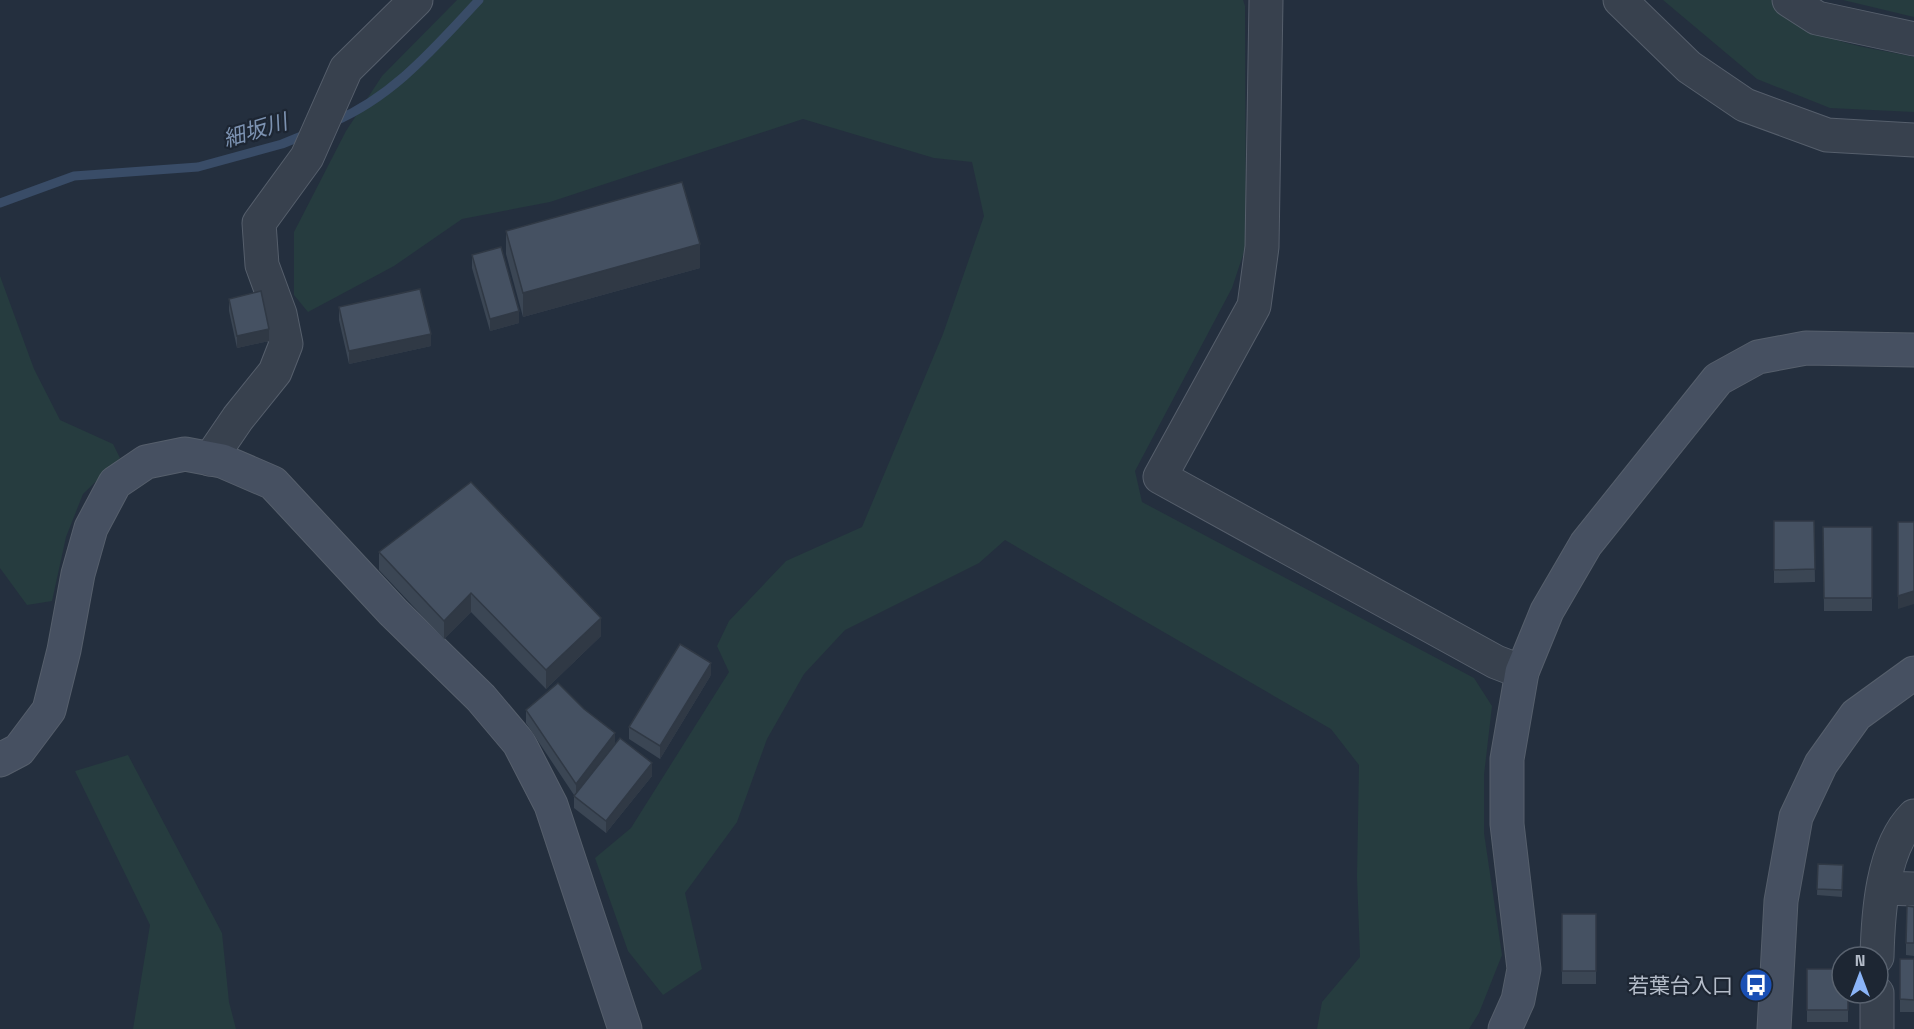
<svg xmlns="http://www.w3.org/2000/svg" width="1914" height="1029" viewBox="0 0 1914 1029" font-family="'Space Grotesk','Noto Sans JP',sans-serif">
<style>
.green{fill:#263c3f}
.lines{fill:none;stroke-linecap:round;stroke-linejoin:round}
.stream{stroke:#394c67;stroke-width:9}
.street-casing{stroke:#565f6c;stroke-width:35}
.secondary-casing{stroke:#565f6c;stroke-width:35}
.street{stroke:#38414e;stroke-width:33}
.secondary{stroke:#465061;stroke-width:33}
.wall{fill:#3b4654}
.shaded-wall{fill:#303945}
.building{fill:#455162;stroke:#303945;stroke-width:1.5}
.labels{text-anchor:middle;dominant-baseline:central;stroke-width:4.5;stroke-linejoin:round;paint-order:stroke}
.poi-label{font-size:21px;fill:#b4bcc9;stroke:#1d2633;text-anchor:end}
.water-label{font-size:22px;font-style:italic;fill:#7c92b1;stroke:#1d2633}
</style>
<rect width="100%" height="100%" fill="#242f3e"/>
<!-- green -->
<path class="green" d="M 457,0 L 1243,0 L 1245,6 L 1246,246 L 1232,288 L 1135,471 L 1142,502 L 1474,678 L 1492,706 L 1484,775 L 1484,833 L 1502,955 L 1479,1013 L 1469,1029 L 1317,1029 L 1322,1002 L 1360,957 L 1357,877 L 1359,765 L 1331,729 L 1005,540 L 979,563 L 845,630 L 804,674 L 767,739 L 737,822 L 685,893 L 702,969 L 663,995 L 628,951 L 595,858 L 631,828 L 729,672 L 717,646 L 729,621 L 786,561 L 862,527 L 943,334 L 984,216 L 972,162 L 934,158 L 803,119 L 550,202 L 462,219 L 394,266 L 308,312 L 294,295 L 294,232 L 346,131 L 382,76 Z
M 1663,0 L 1774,0 C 1808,43 1864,46 1914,57 L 1914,112 L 1830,108 L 1757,79 Z
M 1843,0 L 1914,0 L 1914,17 Z
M 0,276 L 34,369 L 60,420 L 113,444 L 120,458 L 83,494 L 66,537 L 52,601 L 27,605 L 0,568 Z
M 128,755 L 222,933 L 229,1002 L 236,1029 L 133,1029 L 150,925 L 75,771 Z"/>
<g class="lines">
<!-- stream -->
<path class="stream" d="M 333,122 C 394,96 434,48 479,0
M 0,203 L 74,176 L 198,167 L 282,144 L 309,133"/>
<!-- street casing -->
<g class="street-casing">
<path id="street" d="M 1266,0 L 1262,247 L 1254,306 L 1160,477 L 1496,662 L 1522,672
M 1620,0 L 1689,67 L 1745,105 L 1827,135 L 1914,140
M 1789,0 L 1817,18 L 1914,39
M 210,459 L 238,418 L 275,372 L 286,344 L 280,314 L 262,265 L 259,223 L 307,157 L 346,69 L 416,0
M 1883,888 L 1914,889
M 1877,957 C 1878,914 1882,848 1914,816
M 1877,1029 L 1877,993"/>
</g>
<!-- secondary casing -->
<g class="secondary-casing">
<path id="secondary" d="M 0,760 L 19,750 L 49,710 L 64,650 L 78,574 L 91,528 L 115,483 L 146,462 L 185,454 L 222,461 L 273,483 L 393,612 L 481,698 L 519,743 L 551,805 L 625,1029
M 1505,1029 L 1518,1000 L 1524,969 L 1507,824 L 1507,759 L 1522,672 L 1547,611 L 1586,544 L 1718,379 L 1758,357 L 1806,348 L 1914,350
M 1774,1029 L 1781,901 L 1796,817 L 1821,764 L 1856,715 L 1914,673"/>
</g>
<!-- street -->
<use href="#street" class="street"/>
<!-- secondary -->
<use href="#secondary" class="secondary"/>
</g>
<!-- wall -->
<path class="wall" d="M 506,231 L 700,268 L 523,317 L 506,254 Z
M 472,255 L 519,323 L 490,331 L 472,268 Z
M 229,299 L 269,341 L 237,348 L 229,311 Z
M 339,307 L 431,346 L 349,364 L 339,320 Z
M 1774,521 L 1814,521 L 1815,582 L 1774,583 Z
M 1823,527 L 1872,527 L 1872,611 L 1824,611 Z
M 379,552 L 601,636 L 546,689 L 471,612 L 444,639 L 379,570 Z
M 711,675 L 660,759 L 629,739 L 629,727 Z
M 526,710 L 615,744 L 652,776 L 606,833 L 574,808 L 574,795 L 526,723 Z
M 1818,864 L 1843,865 L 1842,897 L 1817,895 Z
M 1914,907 L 1914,956 L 1906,955 L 1906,943 Z
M 1562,914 L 1596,914 L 1596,984 L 1562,984 Z
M 1900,959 L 1914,959 L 1914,1012 L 1900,1012 Z
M 1807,969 L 1848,993 L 1848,1022 L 1807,1022 Z"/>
<!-- shaded-wall -->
<path class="shaded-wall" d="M 700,244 L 700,268 L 523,317 L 523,293 Z
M 519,311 L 519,323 L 490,331 L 490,319 Z
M 269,329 L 269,341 L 237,348 L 237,336 Z
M 431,334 L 431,346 L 349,364 L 349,351 Z
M 1914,591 L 1914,604 L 1898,609 L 1898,596 Z
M 471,593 L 471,612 L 444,639 L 444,621 Z
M 601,618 L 601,636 L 546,689 L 546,670 Z
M 711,663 L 711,675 L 660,759 L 660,746 Z
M 615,733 L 615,745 L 576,796 L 576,784 Z
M 652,763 L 652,776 L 606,833 L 606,821 Z"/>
<!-- building -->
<path class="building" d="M 682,182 L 700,244 L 523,293 L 506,231 Z
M 501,247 L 519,311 L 490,319 L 472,255 Z
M 420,289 L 431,334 L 349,351 L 339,307 Z
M 261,291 L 269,329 L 237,336 L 229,299 Z
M 471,482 L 601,618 L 546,670 L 471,593 L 444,621 L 379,552 Z
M 1774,521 L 1814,521 L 1815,569 L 1774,570 Z
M 1898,522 L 1914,522 L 1914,591 L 1898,596 Z
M 1823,527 L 1872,527 L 1872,598 L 1824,598 Z
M 680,644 L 711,663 L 660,746 L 629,727 Z
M 558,683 L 584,709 L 615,733 L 576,784 L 526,710 Z
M 620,738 L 652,763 L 606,821 L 574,796 Z
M 1818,864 L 1843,865 L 1842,890 L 1817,889 Z
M 1907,906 L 1914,907 L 1914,943 L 1906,943 Z
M 1562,914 L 1596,914 L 1596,971 L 1562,971 Z
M 1900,959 L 1914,959 L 1914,1000 L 1900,999 Z
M 1807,969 L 1842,969 L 1842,993 L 1848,993 L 1848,1010 L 1807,1010 Z"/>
<!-- icons -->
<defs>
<g id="bus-disc" transform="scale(1.725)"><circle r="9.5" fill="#1a4fb4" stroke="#1d2633"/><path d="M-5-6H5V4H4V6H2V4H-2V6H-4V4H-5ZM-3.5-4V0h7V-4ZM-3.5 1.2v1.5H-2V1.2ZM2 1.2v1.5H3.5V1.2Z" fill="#fff"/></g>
</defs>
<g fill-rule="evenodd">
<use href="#bus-disc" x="1756" y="985"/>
</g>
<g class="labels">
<!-- poi labels -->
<g class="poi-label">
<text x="1733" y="985">若葉台入口</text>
</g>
<!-- water labels -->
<g class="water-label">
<text transform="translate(255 130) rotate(-17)">細坂川</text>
</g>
</g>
<!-- north arrow -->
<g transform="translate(1860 975)"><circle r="28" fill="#1d2633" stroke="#59626f" stroke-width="1.5"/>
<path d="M0-4.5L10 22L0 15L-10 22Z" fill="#8ab4f8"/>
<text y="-9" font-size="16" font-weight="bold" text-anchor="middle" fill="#b4bcc9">N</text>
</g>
</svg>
